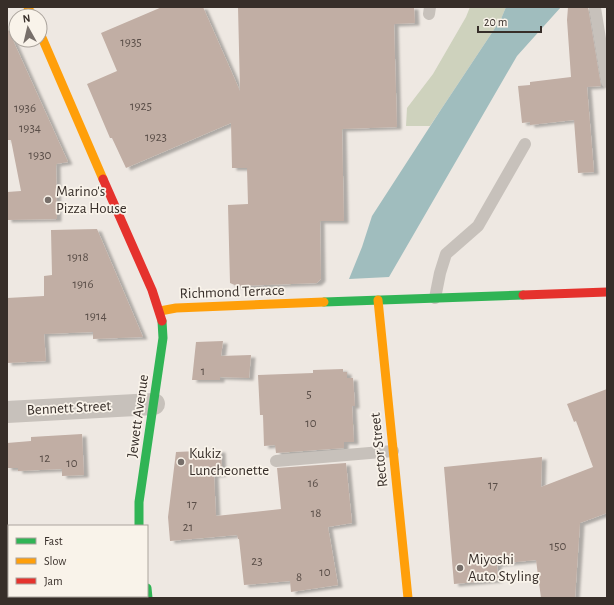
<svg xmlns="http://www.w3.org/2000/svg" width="614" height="605" viewBox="0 0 614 605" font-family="'Alegreya Sans',sans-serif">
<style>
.green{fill:#ced2bd}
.water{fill:#a0bdbe}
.building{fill:#c1aea4;filter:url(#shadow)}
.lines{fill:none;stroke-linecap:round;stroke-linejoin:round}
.lane{stroke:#c7c1bb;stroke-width:12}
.street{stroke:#c7c1bb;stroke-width:22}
.fast{stroke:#30b455;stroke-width:9}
.slow{stroke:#ff9f0a;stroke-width:9}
.jam{stroke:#e5322d;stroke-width:9}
.poi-dot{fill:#776f6a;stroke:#f9f3ea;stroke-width:1.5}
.labels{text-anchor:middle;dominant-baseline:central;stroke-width:3.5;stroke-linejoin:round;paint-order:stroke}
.number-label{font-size:13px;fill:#5a4e48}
.poi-label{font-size:15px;fill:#372e29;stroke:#f9f3ea;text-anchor:start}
.street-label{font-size:15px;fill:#372e29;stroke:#f9f3ea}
</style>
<defs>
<filter id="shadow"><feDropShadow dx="4.5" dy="2.5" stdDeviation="1" flood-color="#0004"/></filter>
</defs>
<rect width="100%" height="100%" fill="#eee8e2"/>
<!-- green -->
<path class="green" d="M 470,7 L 506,7 L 501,19 L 430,126 L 406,126 L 407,108 L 433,74 L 466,17 Z"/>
<!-- water -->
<path class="water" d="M 506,7 L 561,7 L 517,56 L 389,277 L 349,279 L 362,247 L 372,216 L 440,111 L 501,19 Z"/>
<!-- building -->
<path class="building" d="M 162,7 L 203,7 L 240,91 L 238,7 L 414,7 L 415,23 L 394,24 L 397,127 L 342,129 L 344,221 L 320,221 L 321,279 L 317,283 L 237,286 L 230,283 L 228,205 L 248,204 L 247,168 L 232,168 L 231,123 L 126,168 L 112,138 L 110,138 L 87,84 L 117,71 L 101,33 Z
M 568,7 L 588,7 L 601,86 L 587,87 L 594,172 L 578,173 L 574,120 L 530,125 L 530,122 L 522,123 L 518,86 L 530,85 L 530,82 L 571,77 L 567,20 Z
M 7,27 L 68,162 L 56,164 L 57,219 L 7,220 L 7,192 L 21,191 L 11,140 L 7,140 Z
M 97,229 L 143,337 L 93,339 L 93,332 L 44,334 L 46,361 L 7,363 L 7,298 L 44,296 L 44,276 L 52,275 L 51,230 Z
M 223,341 L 221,356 L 251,355 L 249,378 L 220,377 L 220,380 L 192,380 L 196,342 Z
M 343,369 L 343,372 L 347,372 L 347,378 L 353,378 L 355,406 L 352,406 L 354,442 L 344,442 L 344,448 L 276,453 L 275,445 L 264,446 L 263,415 L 260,415 L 258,375 L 313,373 L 313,370 Z
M 607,389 L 607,513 L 580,523 L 575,598 L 541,598 L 536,560 L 497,564 L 498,580 L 454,584 L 444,467 L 542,457 L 541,487 L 593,467 L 576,421 L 574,422 L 567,404 Z
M 82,434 L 84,475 L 62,476 L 62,469 L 18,471 L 18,468 L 7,468 L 7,443 L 31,441 L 31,437 Z
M 221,450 L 222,474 L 214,475 L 216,516 L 281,509 L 277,468 L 346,463 L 352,523 L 328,527 L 338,585 L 291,592 L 290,581 L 244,585 L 239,539 L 238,539 L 237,535 L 170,541 L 168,517 L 176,452 Z"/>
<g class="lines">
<!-- lane -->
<path class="lane" d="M 595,8 L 607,82
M 429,14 L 430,7
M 435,298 L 440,273 L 446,254 L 478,226 L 525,144
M 276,461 L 393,451"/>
<!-- street -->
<path class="street" d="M 7,412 L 154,404"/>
<!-- fast -->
<path class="fast" d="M 324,302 L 523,295
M 139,526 L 139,502 L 163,338 L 162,321
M 147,588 L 148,598"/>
<!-- slow -->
<path class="slow" d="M 28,7 L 32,16
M 40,33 L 103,179
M 378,300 L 408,598
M 160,311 L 176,308 L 324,302"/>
<!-- jam -->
<path class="jam" d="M 103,179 L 152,290 L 162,321
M 523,295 L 607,292"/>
</g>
<!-- markers -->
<g class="poi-dot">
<circle cx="48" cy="200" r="4"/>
<circle cx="181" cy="462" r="4"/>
<circle cx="460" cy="568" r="4"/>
</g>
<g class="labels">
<!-- number labels -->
<g class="number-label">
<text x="131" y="42">1935</text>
<text x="141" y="106">1925</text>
<text x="25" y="108">1936</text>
<text x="30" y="128">1934</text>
<text x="156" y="137">1923</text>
<text x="40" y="155">1930</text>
<text x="78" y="257">1918</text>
<text x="83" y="284">1916</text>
<text x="96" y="316">1914</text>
<text x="203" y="371">1</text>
<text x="309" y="394">5</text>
<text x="311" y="423">10</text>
<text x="45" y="458">12</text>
<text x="72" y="463">10</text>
<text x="313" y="483">16</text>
<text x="493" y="485">17</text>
<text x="192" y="504">17</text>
<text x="316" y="513">18</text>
<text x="188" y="527">21</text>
<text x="558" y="546">150</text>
<text x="257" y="561">23</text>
<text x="325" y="572">10</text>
<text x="299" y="577">8</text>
</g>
<!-- poi labels -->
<g class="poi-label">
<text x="56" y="191">Marino's<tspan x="56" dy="17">Pizza House</tspan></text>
<text x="189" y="453">Kukiz<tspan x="189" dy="17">Luncheonette</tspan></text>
<text x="468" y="559">Miyoshi<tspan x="468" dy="17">Auto Styling</tspan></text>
</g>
<!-- street labels -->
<g class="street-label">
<text transform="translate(232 292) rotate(-2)">Richmond Terrace</text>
<text transform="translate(69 408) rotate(-3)">Bennett Street</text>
<text transform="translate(138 416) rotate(-82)">Jewett Avenue</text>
<text transform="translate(379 450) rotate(-96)">Rector Street</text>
</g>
</g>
<!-- border -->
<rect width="614" height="605" fill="none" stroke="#372e29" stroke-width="16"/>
<!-- legend -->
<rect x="8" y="525" width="140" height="72" fill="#f9f3ea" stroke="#aba49d"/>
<rect x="16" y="538" width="20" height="6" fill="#30b455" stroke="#aba49d"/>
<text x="44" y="545" font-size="12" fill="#372e29">Fast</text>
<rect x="16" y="558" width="20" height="6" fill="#ff9f0a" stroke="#aba49d"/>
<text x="44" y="565" font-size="12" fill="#372e29">Slow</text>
<rect x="16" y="578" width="20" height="6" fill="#e5322d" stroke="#aba49d"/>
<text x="44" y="585" font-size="12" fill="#372e29">Jam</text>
<!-- north arrow -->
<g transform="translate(28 28) rotate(352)"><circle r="19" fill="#f9f3ea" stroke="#aba49d"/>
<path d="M0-3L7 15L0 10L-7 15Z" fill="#776f6a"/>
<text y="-6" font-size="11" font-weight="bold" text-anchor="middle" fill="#372e29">N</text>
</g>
<!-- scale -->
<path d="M478 26v6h63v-6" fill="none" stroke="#372e29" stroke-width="2"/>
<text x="484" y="26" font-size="12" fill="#372e29" stroke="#f9f3ea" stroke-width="3" paint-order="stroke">20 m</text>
</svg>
